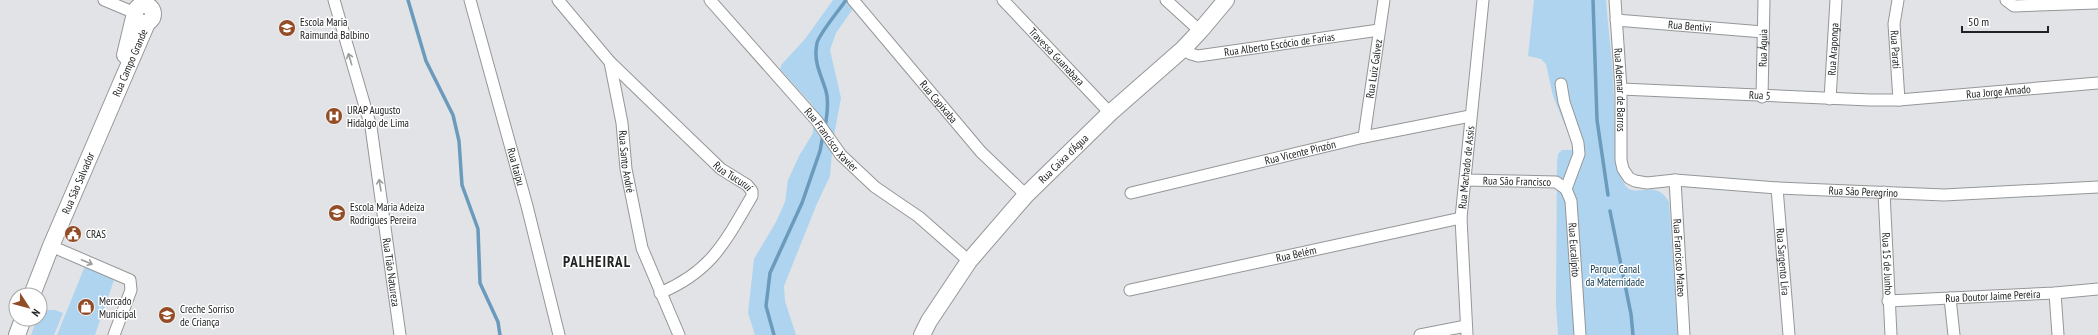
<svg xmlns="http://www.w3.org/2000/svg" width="2098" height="335" viewBox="0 0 2098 335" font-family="'PT Sans Narrow',sans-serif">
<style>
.green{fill:#afd4ef}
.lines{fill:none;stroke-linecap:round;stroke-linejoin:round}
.stream{stroke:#6a9bbd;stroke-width:3.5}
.street-casing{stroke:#949798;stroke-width:13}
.secondary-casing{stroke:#949798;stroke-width:18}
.street{stroke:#fff;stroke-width:11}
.secondary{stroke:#fff;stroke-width:16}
.oneway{stroke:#9b9c9c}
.labels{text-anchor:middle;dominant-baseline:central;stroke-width:3;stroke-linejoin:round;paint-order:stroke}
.poi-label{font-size:11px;fill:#212223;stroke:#fff;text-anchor:start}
.street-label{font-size:11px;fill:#212223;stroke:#fff}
.park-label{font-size:11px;fill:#0a344c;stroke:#fff}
.district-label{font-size:15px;font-weight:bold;letter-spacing:1px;fill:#212223;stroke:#fff}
</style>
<rect width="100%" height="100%" fill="#e1e3e6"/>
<!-- green -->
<path class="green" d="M 833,0 L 859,0 L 836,33 L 830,50 L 841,98 L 833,141 L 830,176 L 816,206 L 784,286 L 785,301 L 796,335 L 755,335 L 748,313 L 754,259 L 776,222 L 785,202 L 788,180 L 799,156 L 813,133 L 814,107 L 780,69 L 782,64 L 805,39 Z
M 1534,0 L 1606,0 C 1608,25 1611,51 1613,76 C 1615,99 1613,168 1625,185 C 1635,200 1655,177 1669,202 L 1678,335 L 1558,335 L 1556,304 L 1557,163 L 1558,154 L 1562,150 L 1571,150 L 1574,147 L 1553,96 L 1546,64 L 1541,59 L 1528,56 Z
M 85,266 L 114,280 L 95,335 L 57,335 Z
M 46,310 L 55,310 L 63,313 L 54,335 L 31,335 L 37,319 L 40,319 L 40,313 Z"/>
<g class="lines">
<!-- stream -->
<path class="stream" d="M 408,0 L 426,61 L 453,115 L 459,141 L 462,185 L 478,229 L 480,283 L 498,322 L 500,335
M 1593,0 L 1597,120 L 1608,195
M 825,127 C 827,116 829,101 826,91 C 821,74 813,62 817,43 C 819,34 840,9 846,0
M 1610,211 L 1631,314 L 1633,335
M 774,335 L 766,306 L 770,273 L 802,203 L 820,151 L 823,135"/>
<!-- street casing -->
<g class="street-casing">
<g id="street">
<path d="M 104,0 L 135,13"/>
<path id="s1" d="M 334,0 L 371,127 L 400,335"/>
<path id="s2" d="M 470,0 L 527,206 L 559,335"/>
<path id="s3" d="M 558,0 L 610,62 L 721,169 L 747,185 L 752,191 L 752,196 C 725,242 712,271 660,293"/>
<path id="s4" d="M 710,0 L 817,121 L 841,155 L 875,187 L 919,217 L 969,261"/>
<path id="s5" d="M 853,0 L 981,152 L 1026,195"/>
<path id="s6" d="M 1003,0 L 1110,113"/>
<path d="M 1166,0 L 1200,31"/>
<path id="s7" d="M 1615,0 L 1621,89 L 1621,160 L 1623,169 L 1629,178 L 1635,181 L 1647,183 L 1675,180 L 1777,188 L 1944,195 L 2098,187"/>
<path id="s8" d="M 1898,0 L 1894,24 L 1899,100"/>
<path d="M 2006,0 L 2014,6 L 2096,3 L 2098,1"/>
<path id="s9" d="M 1616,20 L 1763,32"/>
<path id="s10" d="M 1183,49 L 1191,54 L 1198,56 L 1379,30"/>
<path id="s11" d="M 610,62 L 622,123 L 626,169 L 642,248 L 679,335"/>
<path d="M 1561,84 L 1564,102 L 1578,143 L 1579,154 L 1566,189"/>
<path id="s12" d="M 1621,89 L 1870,100 L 1899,100 L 2098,83"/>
<path id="s13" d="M 1762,97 L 1764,0"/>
<path id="s14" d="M 1830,99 L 1836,0"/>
<path id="s15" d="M 1364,137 L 1384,0"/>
<path id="s16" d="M 1465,180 L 1556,182 L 1566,189"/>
<path id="s17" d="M 1675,180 L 1684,335"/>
<path id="s18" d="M 1777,188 L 1789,335"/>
<path id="s19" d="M 1566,189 L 1571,201 L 1580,335"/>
<path id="s20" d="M 1884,192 L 1891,335"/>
<path id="s21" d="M 1131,193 L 1364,137 L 1470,116"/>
<path d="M 51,246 L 130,280 L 131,290 L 114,335"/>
<path id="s22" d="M 1130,290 L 1461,218"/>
<path d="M 2055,293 L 2058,335"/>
<path d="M 1950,298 L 1954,335"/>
<path id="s23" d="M 1888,301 L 2055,293 L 2098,289"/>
<path d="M 1420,335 L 1466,326"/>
<path id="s24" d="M 1467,335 L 1461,218 L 1483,0"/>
</g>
</g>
<!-- secondary casing -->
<g class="secondary-casing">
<g id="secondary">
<circle cx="144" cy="14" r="9"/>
<path d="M 125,55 L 135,13"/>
<path id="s25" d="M 32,295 L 51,246 L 147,23"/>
<path d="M 17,335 L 23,319"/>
<path id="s26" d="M 922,335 L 929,321 L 969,261 L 1026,195 L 1110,113 L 1183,49 L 1200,31 L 1226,0"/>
</g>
</g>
<!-- street -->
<use href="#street" class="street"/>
<!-- secondary -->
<use href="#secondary" class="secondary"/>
</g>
<!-- one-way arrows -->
<defs><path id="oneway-shaft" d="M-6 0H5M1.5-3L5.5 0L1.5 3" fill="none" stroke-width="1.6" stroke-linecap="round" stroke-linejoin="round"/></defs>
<g class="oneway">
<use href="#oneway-shaft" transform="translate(350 59) rotate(-107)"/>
<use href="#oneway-shaft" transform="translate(380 185) rotate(-99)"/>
<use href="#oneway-shaft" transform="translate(87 262) rotate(23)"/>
</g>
<!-- icons -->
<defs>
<g id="school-disc" transform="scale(0.9)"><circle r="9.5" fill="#934d26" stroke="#fff"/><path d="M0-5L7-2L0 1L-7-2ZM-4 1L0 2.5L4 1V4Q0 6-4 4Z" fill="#fff"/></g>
<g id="hospital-disc" transform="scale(0.9)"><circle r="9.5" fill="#934d26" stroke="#fff"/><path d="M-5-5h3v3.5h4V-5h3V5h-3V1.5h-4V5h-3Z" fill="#fff"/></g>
<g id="civic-disc" transform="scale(0.9)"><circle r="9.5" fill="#934d26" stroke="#fff"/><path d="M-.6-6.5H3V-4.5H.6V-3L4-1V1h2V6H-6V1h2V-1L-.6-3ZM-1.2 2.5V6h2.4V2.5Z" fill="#fff"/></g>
<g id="shop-disc" transform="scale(0.9)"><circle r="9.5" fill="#934d26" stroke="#fff"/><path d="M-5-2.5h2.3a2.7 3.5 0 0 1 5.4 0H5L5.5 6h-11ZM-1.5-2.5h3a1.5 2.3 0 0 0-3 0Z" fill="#fff"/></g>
</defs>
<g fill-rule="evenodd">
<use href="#school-disc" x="287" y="28"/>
<use href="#hospital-disc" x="334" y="116"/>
<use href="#school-disc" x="337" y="213"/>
<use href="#civic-disc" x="73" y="234"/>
<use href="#shop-disc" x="86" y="307"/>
<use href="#school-disc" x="167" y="315"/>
</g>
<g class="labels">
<!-- poi labels -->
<g class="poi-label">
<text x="300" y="22">Escola Maria<tspan x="300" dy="13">Raimunda Balbino</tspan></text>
<text x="347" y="110">URAP Augusto<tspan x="347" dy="13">Hidalgo de Lima</tspan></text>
<text x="350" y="207">Escola Maria Adeiza<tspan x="350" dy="13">Rodrigues Pereira</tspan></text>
<text x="86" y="234">CRAS</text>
<text x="99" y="301">Mercado<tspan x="99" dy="13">Municipal</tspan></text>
<text x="180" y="309">Creche Sorriso<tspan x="180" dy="13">de Criança</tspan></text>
</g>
<!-- street labels -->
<g class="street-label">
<text stroke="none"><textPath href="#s9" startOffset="74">Rua Bentivi</textPath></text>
<text stroke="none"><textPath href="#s10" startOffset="99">Rua Alberto Escócio de Farias</textPath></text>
<text stroke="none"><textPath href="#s13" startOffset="49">Rua Águia</textPath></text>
<text stroke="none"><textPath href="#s14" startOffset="50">Rua Araponga</textPath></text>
<text stroke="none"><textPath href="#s8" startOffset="50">Rua Parati</textPath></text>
<text stroke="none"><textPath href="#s25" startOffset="252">Rua Campo Grande</textPath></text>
<text stroke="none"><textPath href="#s6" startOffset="78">Travessa Guanabara</textPath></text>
<text stroke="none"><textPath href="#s15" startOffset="69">Rua Luiz Galvez</textPath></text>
<text stroke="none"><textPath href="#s7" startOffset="90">Rua Ademar de Barros</textPath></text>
<text stroke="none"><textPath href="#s12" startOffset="378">Rua Jorge Amado</textPath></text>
<text stroke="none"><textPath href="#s12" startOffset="139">Rua 5</textPath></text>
<text stroke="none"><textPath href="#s5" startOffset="133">Rua Capixaba</textPath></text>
<text stroke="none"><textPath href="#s4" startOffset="185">Rua Francisco Xavier</textPath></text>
<text stroke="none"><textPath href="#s21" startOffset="174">Rua Vicente Pinzón</textPath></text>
<text stroke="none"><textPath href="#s26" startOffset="227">Rua Caixa d'Água</textPath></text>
<text stroke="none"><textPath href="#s11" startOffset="101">Rua Santo André</textPath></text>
<text stroke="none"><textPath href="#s2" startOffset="173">Rua Itaipu</textPath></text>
<text stroke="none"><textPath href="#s24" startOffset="168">Rua Machado de Assis</textPath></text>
<text stroke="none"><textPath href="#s3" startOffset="249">Rua Tucuruí</textPath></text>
<text stroke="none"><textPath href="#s16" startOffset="52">Rua São Francisco</textPath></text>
<text stroke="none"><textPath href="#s25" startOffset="121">Rua São Salvador</textPath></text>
<text stroke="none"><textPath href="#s7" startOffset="416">Rua São Peregrino</textPath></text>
<text stroke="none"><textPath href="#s19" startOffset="62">Rua Eucalipito</textPath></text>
<text stroke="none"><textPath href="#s22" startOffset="170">Rua Belém</textPath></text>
<text stroke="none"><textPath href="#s17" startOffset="78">Rua Francisco Mateo</textPath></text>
<text stroke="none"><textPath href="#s18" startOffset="74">Rua Sargento Lira</textPath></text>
<text stroke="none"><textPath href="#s20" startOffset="72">Rua 15 de Junho</textPath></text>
<text stroke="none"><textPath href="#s1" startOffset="279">Rua Tião Natureza</textPath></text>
<text stroke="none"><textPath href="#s23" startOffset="105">Rua Doutor Jaime Pereira</textPath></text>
</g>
<!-- park labels -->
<g class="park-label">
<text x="1615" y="269">Parque Canal<tspan x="1615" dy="13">da Maternidade</tspan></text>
</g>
<!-- district labels -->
<g class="district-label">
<text x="597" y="261">PALHEIRAL</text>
</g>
</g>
<!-- north arrow -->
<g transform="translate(28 307) rotate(126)"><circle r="19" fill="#ffffff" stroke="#a6a7a7"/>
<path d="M0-3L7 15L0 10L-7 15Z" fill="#934d26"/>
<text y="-6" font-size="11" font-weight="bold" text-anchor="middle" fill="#212223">N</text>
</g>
<!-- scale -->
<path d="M1962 26v6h86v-6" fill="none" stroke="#212223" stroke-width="2"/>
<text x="1968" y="26" font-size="12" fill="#212223" stroke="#ffffff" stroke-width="3" paint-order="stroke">50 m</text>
</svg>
